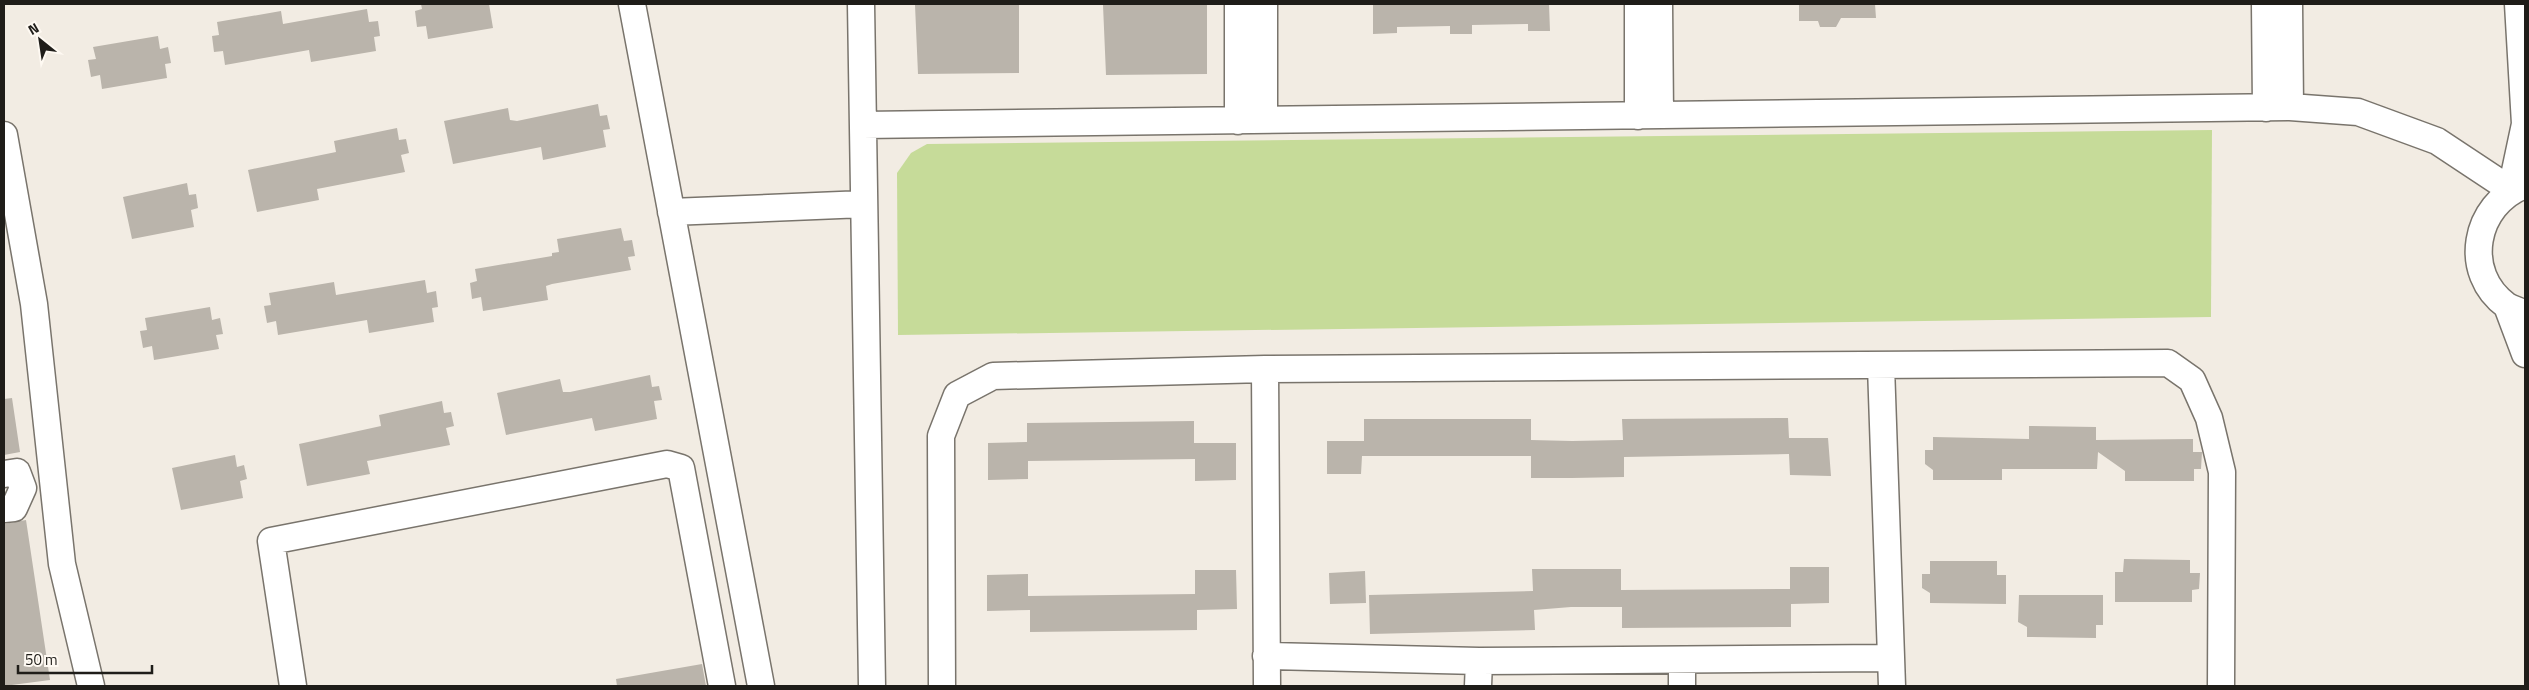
<svg xmlns="http://www.w3.org/2000/svg" width="2529" height="690" viewBox="0 0 2529 690" font-family="'Titillium Web',sans-serif">
<style>
.green{fill:#c6db99}
.building{fill:#bab4ab}
.lines{fill:none;stroke-linecap:round;stroke-linejoin:round}
.minor-casing{stroke:#79746c;stroke-width:29}
.minor{stroke:#fff;stroke-width:26}
</style>
<rect width="100%" height="100%" fill="#f2ece3"/>
<!-- green -->
<path class="green" d="M 2212,130 L 2211,317 L 898,335 L 897,173 L 911,153 L 927,144 Z"/>
<!-- building -->
<path class="building" d="M 421,4 L 489,4 L 493,28 L 428,39 L 426,26 L 417,27 L 415,11 L 422,9 Z
M 1019,4 L 1019,73 L 918,74 L 915,5 Z
M 1373,4 L 1549,4 L 1550,31 L 1528,31 L 1528,24 L 1472,25 L 1472,34 L 1450,34 L 1450,26 L 1397,27 L 1397,33 L 1373,34 Z
M 1799,4 L 1875,4 L 1876,18 L 1841,18 L 1836,27 L 1820,27 L 1818,21 L 1799,21 Z
M 1103,5 L 1207,5 L 1207,74 L 1106,75 Z
M 367,9 L 369,22 L 378,21 L 380,36 L 374,37 L 376,51 L 311,62 L 309,50 L 225,65 L 223,51 L 214,52 L 212,36 L 219,35 L 217,22 L 281,11 L 283,24 Z
M 158,36 L 160,49 L 168,47 L 171,63 L 165,64 L 167,78 L 102,89 L 100,75 L 91,77 L 88,60 L 96,59 L 93,47 Z
M 598,104 L 600,116 L 607,115 L 610,129 L 603,130 L 606,147 L 543,160 L 541,147 L 453,164 L 444,121 L 508,108 L 510,120 L 517,121 Z
M 397,128 L 399,140 L 406,139 L 409,153 L 401,155 L 405,172 L 317,189 L 319,200 L 257,212 L 248,170 L 336,152 L 334,141 Z
M 187,183 L 189,195 L 196,194 L 198,208 L 191,210 L 194,227 L 132,239 L 123,197 Z
M 621,228 L 624,241 L 632,240 L 635,256 L 628,257 L 631,270 L 552,284 L 546,286 L 548,300 L 483,311 L 481,297 L 472,299 L 470,283 L 477,281 L 475,269 L 552,256 L 552,253 L 559,252 L 557,239 Z
M 425,280 L 427,293 L 436,291 L 438,307 L 432,308 L 434,322 L 369,333 L 367,320 L 278,335 L 276,321 L 267,323 L 264,306 L 271,305 L 269,293 L 334,282 L 336,295 Z
M 210,307 L 212,320 L 220,318 L 223,334 L 216,335 L 219,349 L 154,360 L 152,346 L 143,348 L 140,331 L 147,330 L 145,318 Z
M 650,375 L 652,387 L 659,386 L 662,400 L 654,401 L 657,419 L 595,431 L 592,418 L 506,435 L 497,393 L 560,379 L 563,392 L 570,392 Z
M 12,398 L 20,452 L 4,455 L 4,399 Z
M 442,401 L 444,413 L 451,412 L 454,426 L 446,428 L 450,445 L 367,461 L 370,474 L 307,486 L 299,444 L 381,426 L 379,415 Z
M 1788,418 L 1789,438 L 1828,438 L 1831,476 L 1790,475 L 1789,454 L 1624,457 L 1624,477 L 1572,478 L 1531,478 L 1531,456 L 1362,456 L 1361,474 L 1327,474 L 1327,441 L 1364,441 L 1364,419 L 1531,419 L 1531,440 L 1572,441 L 1623,440 L 1622,419 Z
M 1194,421 L 1194,443 L 1236,443 L 1236,480 L 1195,481 L 1195,459 L 1028,461 L 1028,479 L 988,480 L 988,443 L 1027,442 L 1027,423 Z
M 2029,426 L 2096,427 L 2096,440 L 2193,439 L 2193,452 L 2202,452 L 2201,469 L 2194,469 L 2194,481 L 2125,481 L 2125,471 L 2098,452 L 2097,469 L 2002,469 L 2002,480 L 1933,480 L 1933,470 L 1925,464 L 1925,450 L 1933,450 L 1933,437 L 2029,439 Z
M 235,455 L 237,467 L 244,465 L 247,479 L 240,481 L 243,498 L 181,510 L 172,468 Z
M 26,520 L 50,680 L 4,686 L 4,524 Z
M 2124,559 L 2190,560 L 2190,573 L 2200,573 L 2199,589 L 2192,590 L 2192,602 L 2115,602 L 2115,572 L 2123,572 Z
M 1930,561 L 1997,561 L 1997,575 L 2006,575 L 2006,604 L 1930,603 L 1930,593 L 1922,588 L 1922,574 L 1930,574 Z
M 1790,567 L 1829,567 L 1829,603 L 1791,604 L 1791,627 L 1622,628 L 1622,607 L 1571,607 L 1534,610 L 1535,630 L 1370,634 L 1369,595 L 1533,591 L 1532,569 L 1621,569 L 1621,590 L 1790,589 Z
M 1195,570 L 1236,570 L 1237,609 L 1197,610 L 1197,630 L 1030,632 L 1030,610 L 987,611 L 987,575 L 1028,574 L 1028,596 L 1195,594 Z
M 1365,571 L 1366,603 L 1330,604 L 1329,573 Z
M 2019,595 L 2103,595 L 2103,625 L 2096,625 L 2096,638 L 2027,637 L 2027,627 L 2018,622 Z
M 702,664 L 706,686 L 617,686 L 616,679 Z"/>
<g class="lines">
<!-- minor casing -->
<g class="minor-casing">
<path id="minor" d="M 632,4 L 761,686
M 861,4 L 872,686
M 1238,4 L 1238,121
M 1638,4 L 1638,116
M 1659,4 L 1660,115
M 2265,4 L 2266,108
M 2289,4 L 2290,107
M 1264,120 L 1264,4
M 863,125 L 2290,107 L 2358,112 L 2437,141 L 2511,190 L 2525,124 L 2518,4
M 4,135 L 34,304 L 62,564 L 91,686
M 2525,185 C 2474,204 2461,273 2507,306 C 2512,309 2520,311 2525,314
M 671,212 L 864,204
M 2507,306 L 2525,354
M 1881,366 L 1892,686
M 1265,369 L 1267,686
M 4,474 L 17,472 L 23,488 L 14,508 L 4,509
M 1266,656 L 1479,661 L 1891,658
M 1682,661 L 1682,686
M 293,686 L 271,541 L 667,464 L 681,468 L 722,686
M 942,686 L 941,436 L 957,395 L 993,376 L 1265,369 L 2168,363 L 2192,380 L 2209,418 L 2222,472 L 2221,686
M 1478,686 L 1479,661"/>
</g>
<!-- minor -->
<use href="#minor" class="minor"/>
</g>
<!-- border -->
<rect width="2529" height="690" fill="none" stroke="#1f1d19" stroke-width="10"/>
<!-- north arrow -->
<g transform="translate(40 40) rotate(330)" stroke="#fef9f2" stroke-width="4" paint-order="stroke">
<path d="M0-4L9 19L0 12L-9 19Z" fill="#1f1d19"/>
<text y="-8" font-size="14" font-weight="bold" text-anchor="middle" fill="#1f1d19">N</text>
</g>
<!-- scale -->
<path d="M18 665v8h134v-8" fill="none" stroke="#1f1d19" stroke-width="2.5"/>
<text x="25" y="665" font-size="15" fill="#1f1d19" stroke="#fef9f2" stroke-width="4" paint-order="stroke">50 m</text>
</svg>
